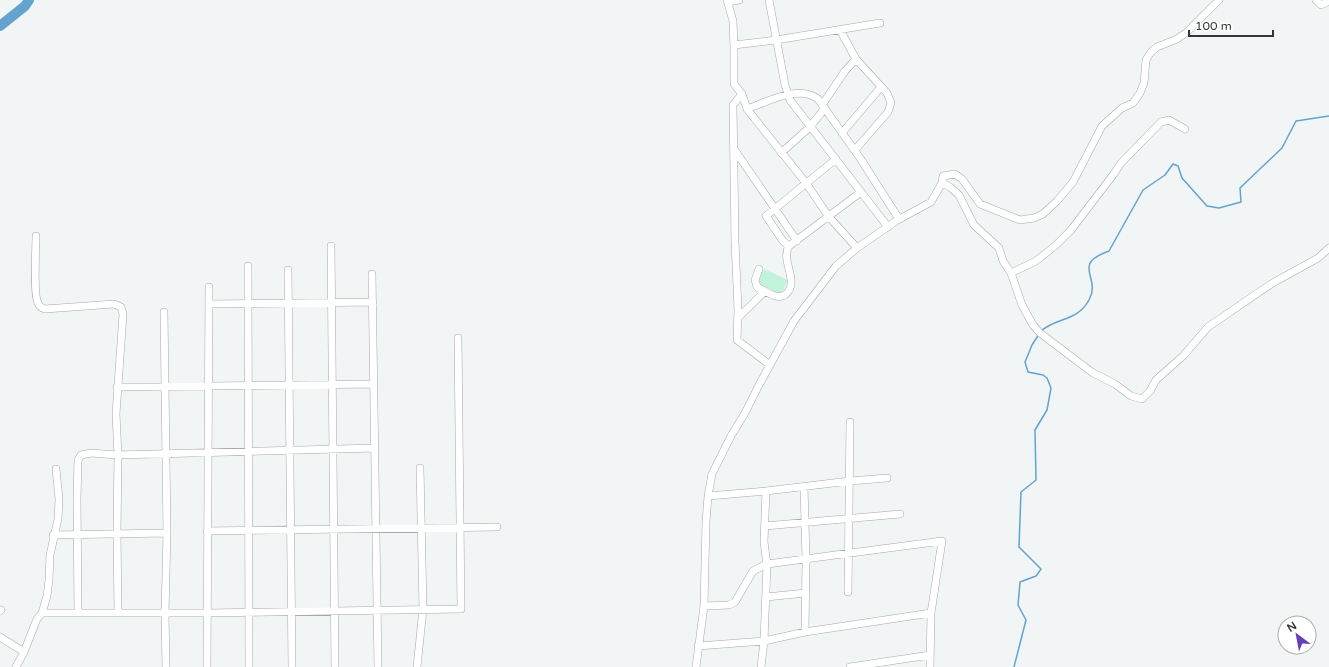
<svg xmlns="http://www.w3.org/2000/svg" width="1329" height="667" viewBox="0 0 1329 667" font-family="'Varela Round',sans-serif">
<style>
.green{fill:#c1f4db}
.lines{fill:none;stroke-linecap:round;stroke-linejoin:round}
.stream{stroke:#64a3cd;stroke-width:1.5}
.river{stroke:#64a3cd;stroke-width:10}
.minor-casing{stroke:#a5a9a9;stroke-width:8}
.minor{stroke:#fff;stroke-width:7}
</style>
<rect width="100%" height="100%" fill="#f1f5f6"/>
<!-- green -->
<path class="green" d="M 764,269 L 788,280 L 781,295 L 757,283 Z"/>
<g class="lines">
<!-- stream -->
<path class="stream" d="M 1041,331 C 1057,317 1077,322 1089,300 C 1102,277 1070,265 1109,251 L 1143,190 L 1165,175 L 1173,164 L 1178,166 L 1182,178 L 1207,206 L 1219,208 L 1241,202 L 1240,188 L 1282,148 L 1296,121 L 1329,116
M 1014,667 L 1026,620 L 1018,605 L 1020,582 L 1036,576 L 1041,569 L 1019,547 L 1021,492 L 1036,480 L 1035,430 L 1047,410 L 1051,388 L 1047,378 L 1043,375 L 1028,372 L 1025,362 L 1032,345 L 1039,334"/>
<!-- river -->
<path class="river" d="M 0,26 L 25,6 L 29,0"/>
<!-- minor casing -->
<g class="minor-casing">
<path id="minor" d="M 727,0 L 733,21 L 734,48 L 734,84 L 742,94 L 733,105 L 735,241 L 738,310 L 737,340 L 770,365
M 769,0 L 785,85 L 790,100 L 888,227
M 1316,0 L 1321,5 L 1329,1
M 728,2 L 739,0
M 840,30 L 856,59 L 887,93 L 891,103 L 888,112 L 855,150
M 734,45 L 776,40 L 880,23
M 742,94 L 747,109 L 806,183 L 829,217 L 857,248
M 822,105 L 845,71 L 856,59
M 747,109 C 767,102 799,84 818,99 L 860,158 L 899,219
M 842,133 L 881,87
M 734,149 L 797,241
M 781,153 L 810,127 L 825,108
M 836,159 L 766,216 L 783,241 L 789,246 L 861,192
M 942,183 L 943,176 L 955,174 L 962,179 L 980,204 L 1020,220 L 1034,218 L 1043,214 L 1057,201 L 1073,182 L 1102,126 L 1122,108 L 1133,103 L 1140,93 L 1144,83 L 1146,60 L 1151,52 L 1157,47 L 1177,39 L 1187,32 L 1219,0
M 36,236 C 36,249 33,294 38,303 C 39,306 41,308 45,309 L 114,304 L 121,307 L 123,314 L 116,414 L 118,455 L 91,453 L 81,455 L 78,460 L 77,499 L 78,613
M 331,246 L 335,667
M 248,266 L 249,667
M 759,269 L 755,280 L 757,287 C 765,291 778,301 786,294 C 800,281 780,261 789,246
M 288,270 L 292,667
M 1011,273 L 1036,261 L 1056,245 L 1071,230 L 1113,175 L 1121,163 L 1161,122 L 1169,120 L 1185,129
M 372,274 L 378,667
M 209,304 L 373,302
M 164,312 L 167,533 L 165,613 L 166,667
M 738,318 L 765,291
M 117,387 L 374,384
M 804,486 L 806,559 L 805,632
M 708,496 L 766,491 L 850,481 L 887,478
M 765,526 L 900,514
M 207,531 L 497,527
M 53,535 L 167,533
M 848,592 L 850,422
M 766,597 L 806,593
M 704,606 L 729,605 L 735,602 L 753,571 L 767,564 L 942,541 L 931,613 L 930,667
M 0,611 L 1,610
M 42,613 L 207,613 L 461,609 L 458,338
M 118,613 L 117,533 L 118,455 L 375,448
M 0,637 L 24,652
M 698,646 L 764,641 L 805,632 L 931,613
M 16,667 L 24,652 L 37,619 L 42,613 L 47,596 L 49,580 L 50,555 L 58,519 L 59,499 L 56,469
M 207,667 L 209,287
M 417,667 L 423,609 L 420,468
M 696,667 L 704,606 L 706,522 L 708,496 L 712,474 L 731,436 L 745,413 L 759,385 L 794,321 L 836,266 L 857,248 L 896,221 L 931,202 L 942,183 L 950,187 L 959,195 L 974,225 L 999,248 L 1003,261 L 1011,273 L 1022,305 L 1033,325 L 1040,333 L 1093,373 L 1115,384 L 1131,396 L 1142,399 L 1150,391 L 1156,380 L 1183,356 L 1208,327 L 1271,284 L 1318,258 L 1329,248
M 761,667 L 764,641 L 767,565 L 764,542 L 766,491
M 850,667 L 930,655"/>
</g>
<!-- minor -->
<use href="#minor" class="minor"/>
</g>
<!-- north arrow -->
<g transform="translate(1297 635) rotate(328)"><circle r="19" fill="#ffffff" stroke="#aeaeaf"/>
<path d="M0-3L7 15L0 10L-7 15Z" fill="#683eb7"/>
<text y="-6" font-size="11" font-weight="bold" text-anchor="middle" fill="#343536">N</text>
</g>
<!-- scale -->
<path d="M1189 30v6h84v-6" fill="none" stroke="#343536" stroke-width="2"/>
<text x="1195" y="30" font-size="12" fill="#343536" stroke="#ffffff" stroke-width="3" paint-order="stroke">100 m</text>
</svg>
